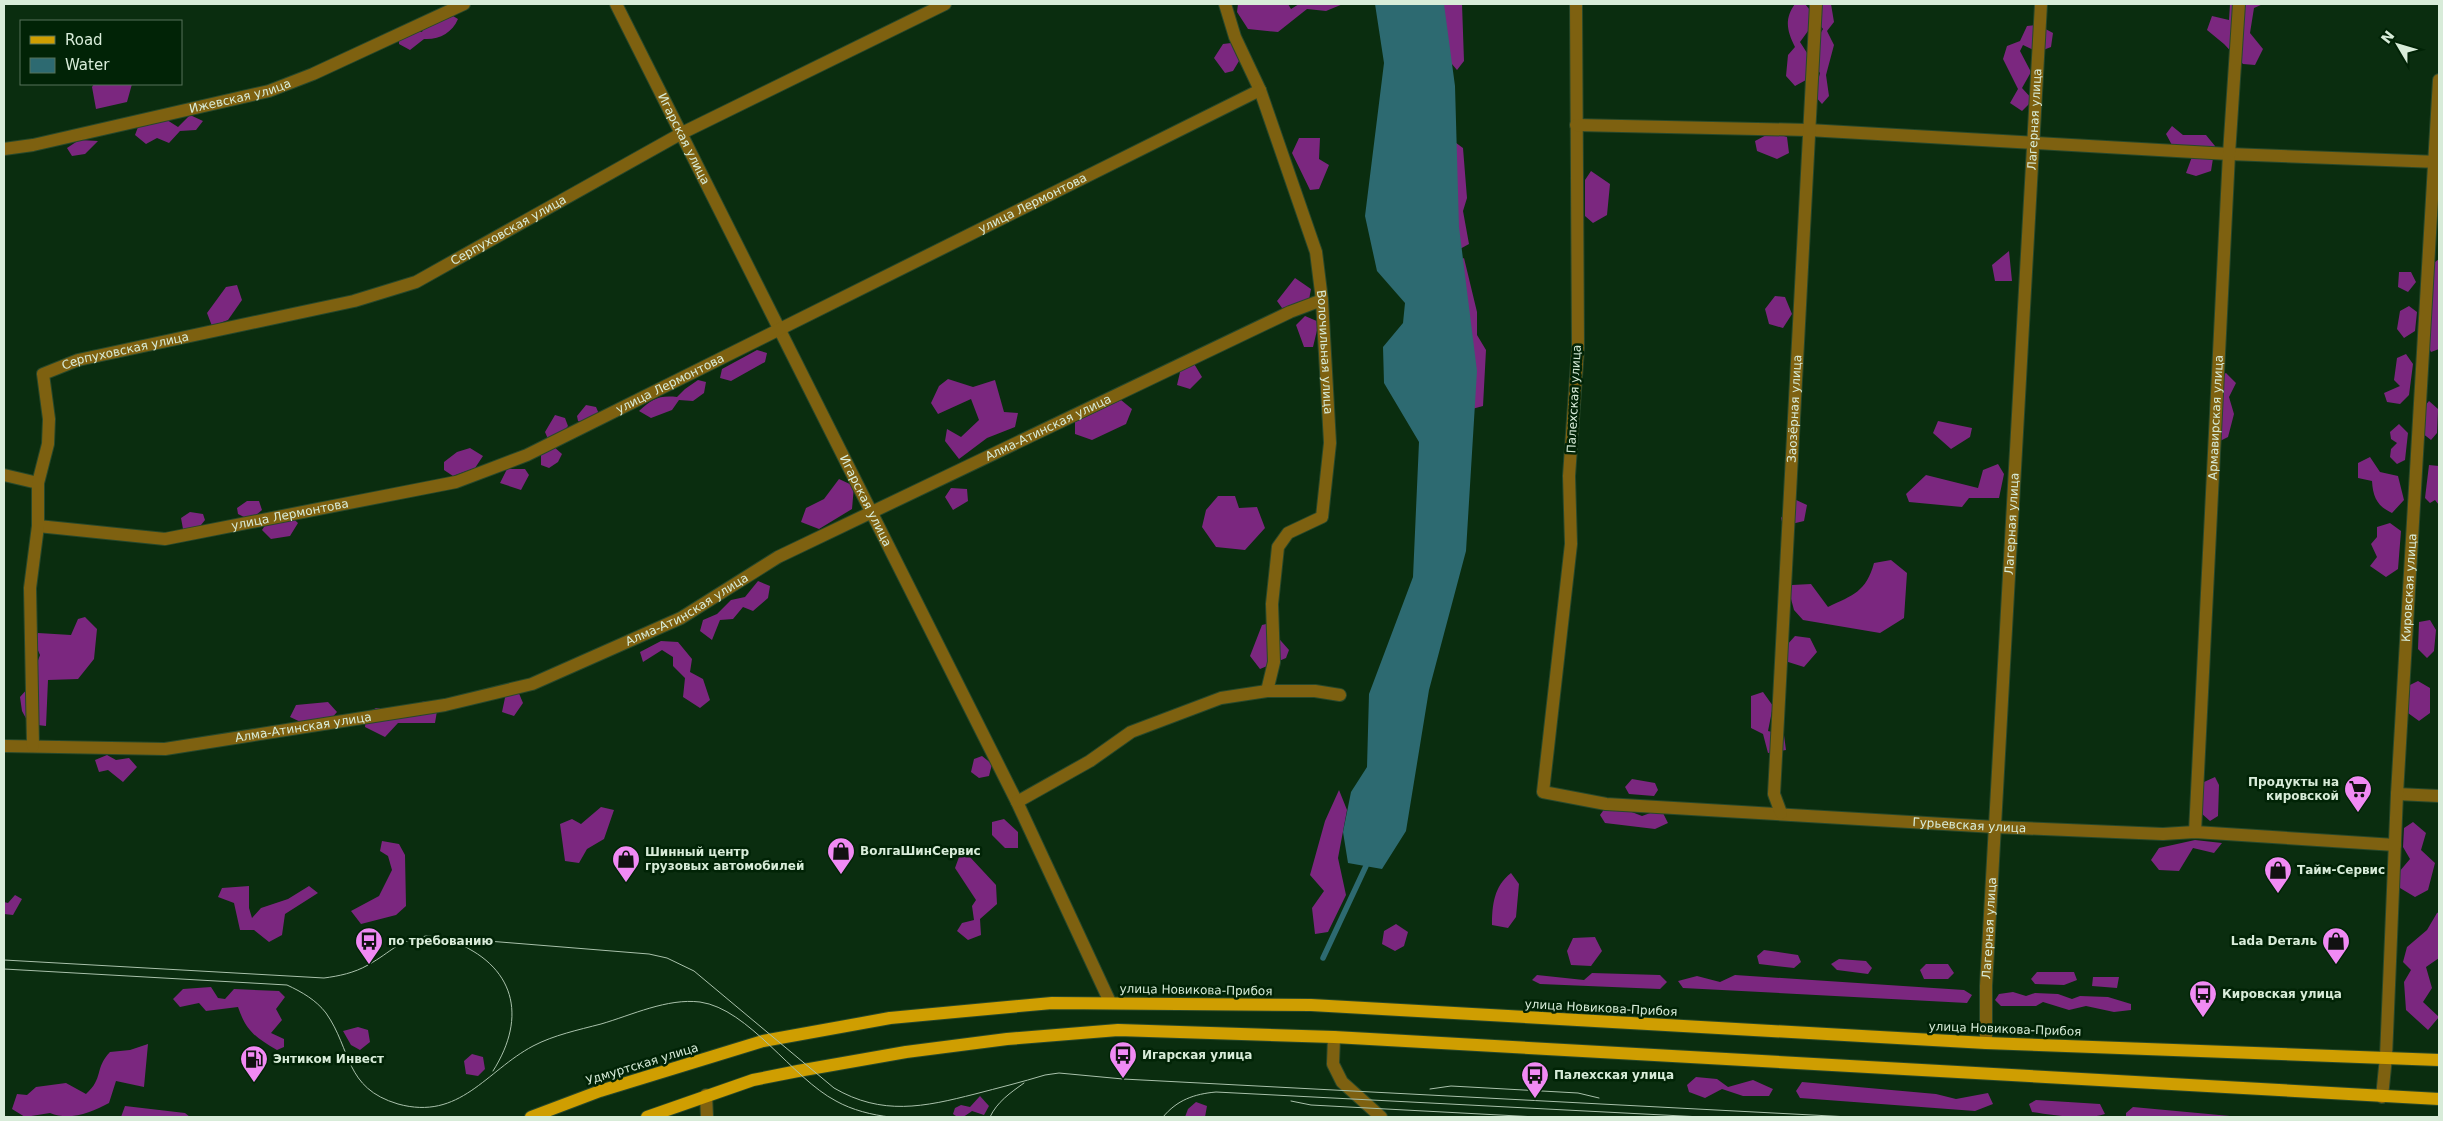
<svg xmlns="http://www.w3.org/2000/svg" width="2443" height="1121" viewBox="0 0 2443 1121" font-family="'DejaVu Sans',sans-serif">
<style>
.forest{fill:#7b277f}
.water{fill:#2d6a71}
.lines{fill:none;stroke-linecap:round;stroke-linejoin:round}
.stream{stroke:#2d6a71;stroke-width:5.5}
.minor-casing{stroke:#27482b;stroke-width:14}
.major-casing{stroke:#27482b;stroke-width:14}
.minor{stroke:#7e6110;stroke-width:12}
.major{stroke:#cf9e01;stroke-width:12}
.tram{stroke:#a9c1ab;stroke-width:1}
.labels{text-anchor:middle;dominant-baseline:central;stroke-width:5;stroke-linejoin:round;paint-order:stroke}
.street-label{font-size:12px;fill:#d8ecd9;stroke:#012306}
.poi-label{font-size:12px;font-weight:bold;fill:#d8ecd9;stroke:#012306;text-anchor:start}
</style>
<rect width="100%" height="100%" fill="#0a2d0f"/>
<!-- forest -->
<path class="forest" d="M 1238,4 L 1288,4 L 1291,9 L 1299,4 L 1343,4 L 1326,11 L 1307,9 L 1278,32 L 1248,29 L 1237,12 Z
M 1439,4 L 1462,4 L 1464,61 L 1457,70 L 1446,57 Z
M 1795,4 L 1805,4 L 1810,10 L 1808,31 L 1800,42 L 1809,56 L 1806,80 L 1795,86 L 1786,76 L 1788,55 L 1795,47 C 1787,31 1784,19 1795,4 Z
M 1818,4 L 1831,4 L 1834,22 L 1827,31 L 1834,45 L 1826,75 L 1829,96 L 1822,104 L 1814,95 L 1820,73 L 1814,65 L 1816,41 L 1823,29 L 1814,17 Z
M 2230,4 L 2263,4 L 2254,8 L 2250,33 L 2263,49 L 2255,65 L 2243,64 L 2224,44 L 2207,30 L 2212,16 L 2229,20 Z
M 448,13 L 458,19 C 452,33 439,40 424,39 L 410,50 L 399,44 L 399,38 L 412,30 L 422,32 L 425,24 Z
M 2038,25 L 2053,33 L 2051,47 L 2038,52 L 2023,45 L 2020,51 L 2031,72 L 2022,88 L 2033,100 L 2022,111 L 2010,103 L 2018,89 L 2003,59 L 2007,46 L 2020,41 L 2027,26 Z
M 1231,43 L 1242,56 L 1233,71 L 1225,73 L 1214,58 L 1223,44 Z
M 94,84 L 132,84 L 127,102 L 96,109 L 92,87 Z
M 190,115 L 203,121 L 196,130 L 180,131 L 169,143 L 157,138 L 146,144 L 135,135 L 138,127 L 167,120 L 178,127 Z
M 2172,126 L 2183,135 L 2206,135 L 2215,146 L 2211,171 L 2196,176 L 2186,173 L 2193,154 L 2173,147 L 2166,134 Z
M 1772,132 L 1787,137 L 1789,153 L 1777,159 L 1757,151 L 1755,141 Z
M 1448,137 L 1463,148 L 1467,198 L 1463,211 L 1469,244 L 1458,250 Z
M 1299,138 L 1320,138 L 1319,159 L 1329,165 L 1319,189 L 1310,190 L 1292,153 Z
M 79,140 L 98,141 L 85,154 L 72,156 L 67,148 Z
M 1591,171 L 1610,184 L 1607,215 L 1593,223 L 1585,216 L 1585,180 Z
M 2009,251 L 2012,281 L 1995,281 L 1992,265 Z
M 1464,258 L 1477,312 L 1477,335 L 1486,350 L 1483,406 L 1472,409 L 1454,263 Z
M 2439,259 L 2439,349 L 2431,352 C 2424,339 2425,326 2432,315 L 2427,306 L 2431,265 Z
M 2399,272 L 2411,272 L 2416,282 L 2408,292 L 2398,287 Z
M 1295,278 L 1311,289 L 1308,305 L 1282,308 L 1277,301 Z
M 237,285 L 242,300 L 228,320 L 212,326 L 207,313 L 226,287 Z
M 1775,296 L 1785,297 L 1792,314 L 1783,328 L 1769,324 L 1765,309 Z
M 2409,306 L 2417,312 L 2415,331 L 2404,338 L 2397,329 L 2400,311 Z
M 1305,316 L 1319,322 L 1313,347 L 1304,347 L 1296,325 Z
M 757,350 L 767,353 L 765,362 L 731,381 L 720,378 L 722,369 Z
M 2406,354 L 2413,364 L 2409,395 L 2400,404 L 2387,402 L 2384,393 L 2400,386 L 2394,380 L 2397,358 Z
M 1193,362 L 1202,377 L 1190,389 L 1177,385 L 1181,368 Z
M 2226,373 L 2236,383 L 2229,397 L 2234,414 L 2228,437 L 2220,441 L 2215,379 Z
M 948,379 L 973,387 L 995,380 L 1004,412 L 1018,413 L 1015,427 L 987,438 L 959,459 L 945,441 L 947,429 L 961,437 L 979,420 L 971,399 L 938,414 L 931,403 L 939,386 Z
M 698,380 L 706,382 L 704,393 L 693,401 L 679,400 L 672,410 L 651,418 L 639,411 C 652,399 659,395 677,397 L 685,389 Z
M 1121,400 L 1132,409 L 1126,424 L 1092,440 L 1075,434 L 1075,422 Z
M 2429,401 L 2438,409 L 2437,433 L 2431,440 L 2422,433 L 2423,408 Z
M 586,405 L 596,407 L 599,414 L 588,424 L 578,421 L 577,416 Z
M 555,415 L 565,418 L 568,426 L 561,435 L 548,439 L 545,432 Z
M 1938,421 L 1972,428 L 1970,437 L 1951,449 L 1933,433 Z
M 2399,424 L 2408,433 L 2405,460 L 2397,464 L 2390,457 L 2391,449 L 2397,443 L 2391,439 L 2390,432 Z
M 553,446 L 562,454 L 558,462 L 549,468 L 541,465 L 541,451 Z
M 470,448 L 483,456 L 475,468 L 453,476 L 444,470 L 444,462 L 457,452 Z
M 2370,457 L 2380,472 L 2398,476 L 2404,500 L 2392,513 C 2377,506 2373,497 2372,481 L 2358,478 L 2358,463 Z
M 1998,464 L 2004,474 L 1999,498 L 1969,498 L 1962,507 L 1909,502 L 1906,494 L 1926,475 L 1978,488 L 1983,470 Z
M 2429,465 L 2439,466 L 2439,505 L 2435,500 L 2430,503 L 2425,498 Z
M 507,469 L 525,469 L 529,475 L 521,490 L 500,483 Z
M 839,479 L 854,486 L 852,509 L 819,529 L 801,522 L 806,508 L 824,499 Z
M 951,488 L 967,489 L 968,501 L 953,510 L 945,497 Z
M 1218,496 L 1235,496 L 1239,508 L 1257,507 L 1265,528 L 1245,550 L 1216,547 L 1202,527 L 1206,510 Z
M 1794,499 L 1807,505 L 1804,521 L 1783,526 L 1781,518 Z
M 247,501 L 259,501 L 262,510 L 250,520 L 238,514 L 237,508 Z
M 190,512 L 203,514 L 205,520 L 197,530 L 183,529 L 181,518 Z
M 287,513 L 298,523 L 290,536 L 271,539 L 262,530 L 271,516 Z
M 2390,523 L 2401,531 L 2398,569 L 2386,577 L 2370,566 L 2377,557 L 2371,544 L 2377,537 L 2377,527 Z
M 1891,560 L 1907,573 L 1904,618 L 1880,633 L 1803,620 L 1794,610 L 1790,595 L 1792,585 L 1811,584 L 1828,607 C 1853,595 1866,592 1874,563 Z
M 758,581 L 770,586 L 768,598 L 753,611 L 743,607 L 733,619 L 720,620 L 712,640 L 700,631 L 703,620 L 717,614 L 731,600 L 745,597 Z
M 85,617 L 97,629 L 94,659 L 78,679 L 48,680 L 46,726 L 29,724 L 22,711 L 20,697 L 28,688 L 40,655 L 33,639 L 38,633 L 71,635 L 78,619 Z
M 2430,620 L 2436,630 L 2434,651 L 2427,658 L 2418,649 L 2419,622 Z
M 1266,624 L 1289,650 L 1286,658 L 1260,669 L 1250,656 L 1262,625 Z
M 1795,636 L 1810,638 L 1817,652 L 1804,667 L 1785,661 L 1786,646 Z
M 661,641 L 678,642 L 692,659 L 690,672 L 703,679 L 710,700 L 700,708 L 683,697 L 685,678 L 673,666 L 673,657 L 662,650 L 643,662 L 640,652 Z
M 2418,681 L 2430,688 L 2430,713 L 2419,721 L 2408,713 L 2410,685 Z
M 518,691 L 523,703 L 514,716 L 502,712 L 506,693 Z
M 1763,692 L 1773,706 L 1768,731 L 1784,735 L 1786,750 L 1768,753 L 1763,734 L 1751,728 L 1751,696 Z
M 425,701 L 437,711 L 435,723 L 398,723 L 385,737 L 365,727 L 366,713 L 376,708 L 399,709 Z
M 328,702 L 337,712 L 329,721 L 305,724 L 290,717 L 296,705 Z
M 107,755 L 116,760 L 129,758 L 137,767 L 123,782 L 108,770 L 99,772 L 95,760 Z
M 982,756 L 992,764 L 989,776 L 979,778 L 971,772 L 974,759 Z
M 2215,777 L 2219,785 L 2218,816 L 2210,821 L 2201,813 L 2204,782 Z
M 1632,779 L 1655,783 L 1658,790 L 1654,796 L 1629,794 L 1625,787 Z
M 1339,790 L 1347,810 L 1338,858 L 1346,895 L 1328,932 L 1315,934 L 1312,908 L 1324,891 L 1310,875 L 1325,821 Z
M 601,807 L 614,810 L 604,839 L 587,849 L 579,863 L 565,861 L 560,824 L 572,819 L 581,824 Z
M 1605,808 L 1624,809 L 1642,816 L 1661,809 L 1668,823 L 1655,829 L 1605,823 L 1600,815 Z
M 1004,819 L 1018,832 L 1018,848 L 1005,848 L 992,835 L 992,822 Z
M 2413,822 L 2426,833 L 2421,850 L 2435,863 L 2428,890 L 2415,897 L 2400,888 L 2399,872 L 2410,859 L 2403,847 L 2404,828 Z
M 2195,840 L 2222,843 L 2214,853 L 2193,848 L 2179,871 L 2159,870 L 2151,860 L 2159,848 Z
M 382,841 L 399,844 L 405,855 L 406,906 L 396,915 L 361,924 L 351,911 L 379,896 L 392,870 L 388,856 L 380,851 Z
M 969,856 L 996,885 L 997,904 L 980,919 L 981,935 L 968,940 L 957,931 L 962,923 L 974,920 L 972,906 L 976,900 L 955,868 L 959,857 Z
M 1511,873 L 1519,884 L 1516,917 L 1508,928 L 1492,925 C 1492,905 1494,886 1511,873 Z
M 249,886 L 249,908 L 252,918 L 261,908 L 288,899 L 309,886 L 318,893 L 285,914 L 282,935 L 269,942 L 254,930 L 240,930 L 234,903 L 218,897 L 222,888 Z
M 15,895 L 22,899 L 13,915 L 4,914 L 4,902 L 8,903 Z
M 2439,912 L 2439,958 L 2426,967 L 2432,988 L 2423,1002 L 2439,1017 L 2428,1030 L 2406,1010 L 2404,982 L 2411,970 L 2403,962 L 2407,947 L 2427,930 L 2437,913 Z
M 1396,924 L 1408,932 L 1404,946 L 1395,951 L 1382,944 L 1384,931 Z
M 1595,937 L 1602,951 L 1591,966 L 1571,965 L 1567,951 L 1573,938 Z
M 1764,950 L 1798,955 L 1801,962 L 1794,968 L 1759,964 L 1757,956 Z
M 1839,959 L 1866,961 L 1872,968 L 1868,974 L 1837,970 L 1831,964 Z
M 1926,964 L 1948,964 L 1954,973 L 1948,979 L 1924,979 L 1920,970 Z
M 2037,972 L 2074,972 L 2077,980 L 2064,985 L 2035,984 L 2031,979 Z
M 1592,973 L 1660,975 L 1667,982 L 1660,989 L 1540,984 L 1532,980 L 1537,975 L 1584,980 Z
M 1735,975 L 1964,990 L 1972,995 L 1967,1003 L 1683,988 L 1678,981 L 1697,976 L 1720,982 Z
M 2093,977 L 2119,977 L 2117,988 L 2092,986 Z
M 211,987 L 218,998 L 225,999 L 234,989 L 279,991 L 285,997 L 276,1009 L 282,1020 L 271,1033 L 284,1039 L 284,1047 L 277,1050 C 256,1038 246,1031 238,1007 L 206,1011 L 199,1003 L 180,1007 L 173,999 L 183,989 Z
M 2013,992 L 2026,996 L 2035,993 L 2058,994 L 2072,999 L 2080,996 L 2108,997 L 2131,1004 L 2131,1010 L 2114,1012 L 2086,1006 L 2069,1010 L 2043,1002 L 2036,1006 L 2001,1006 L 1995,1000 L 1999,994 Z
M 358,1027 L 368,1030 L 370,1042 L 360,1050 L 351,1045 L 343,1031 Z
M 148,1044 L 144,1087 L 116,1081 L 109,1103 C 91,1113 69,1121 50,1113 L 25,1117 L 12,1109 L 17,1094 L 27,1095 L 36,1087 L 66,1083 L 86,1094 C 104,1078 94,1069 110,1052 L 130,1050 Z
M 472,1054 L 483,1057 L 485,1069 L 478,1076 L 466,1074 L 464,1061 Z
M 1696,1077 L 1717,1079 L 1728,1087 L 1753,1080 L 1773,1089 L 1769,1096 L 1743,1096 L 1722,1089 L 1705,1098 L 1689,1092 L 1687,1085 Z
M 1802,1082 L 1936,1094 L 1956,1099 L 1988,1093 L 1993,1104 L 1975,1111 L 1800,1098 L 1796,1091 Z
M 980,1096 L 989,1106 L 984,1115 L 972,1111 C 965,1116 961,1120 953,1114 L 955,1108 L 961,1105 L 970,1107 Z
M 2036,1100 L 2100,1104 L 2105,1114 C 2084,1121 2054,1115 2032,1112 L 2029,1104 Z
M 1196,1102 L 1207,1106 L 1205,1117 L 1185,1117 L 1188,1109 Z
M 125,1106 L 185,1113 L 190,1117 L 121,1117 Z
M 2133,1107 L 2230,1116 L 2233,1117 L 2126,1117 L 2126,1113 Z"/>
<!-- water -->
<path class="water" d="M 1375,4 L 1444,4 L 1455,86 L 1459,227 L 1477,371 L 1466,551 L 1429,690 L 1406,831 L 1382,869 L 1348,863 L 1343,832 L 1351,792 L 1367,767 L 1369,694 L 1413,577 L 1419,442 L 1384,383 L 1383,347 L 1403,323 L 1405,303 L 1377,271 L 1365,216 L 1384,63 Z"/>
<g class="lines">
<!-- stream -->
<path class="stream" d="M 1323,958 L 1366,866"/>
<!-- minor casing -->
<g class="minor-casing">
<g id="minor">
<path id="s1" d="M 616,4 L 1017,802 L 1110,1002"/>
<path id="s2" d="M 1225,4 L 1235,37 L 1260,90 L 1316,252 L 1322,300 L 1330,443 L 1322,517 L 1288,533 L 1278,547 L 1272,604 L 1274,662 L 1267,691"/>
<path id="s3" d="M 1576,4 L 1578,348 L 1569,476 L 1571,544 L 1543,792 L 1606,804 L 1995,827 L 2163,834 L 2195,832 L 2395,845"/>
<path d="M 1576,125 L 1808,130 L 2229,154 L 2439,162"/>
<path id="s4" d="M 4,149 L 33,145 L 269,91 L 313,74 L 464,4"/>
<path d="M 4,475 L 38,483"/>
<path id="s5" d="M 38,526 L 165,539 L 456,482 L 527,455 L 1260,90"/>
<path id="s6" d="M 4,746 L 165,749 L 445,705 L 532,684 L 681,618 L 778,557 L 1290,312 L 1322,300"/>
<path id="s7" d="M 33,746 L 30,588 L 38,526 L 38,483 L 48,444 L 49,419 L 43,374 L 78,360 L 354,301 L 416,282 L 682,133 L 945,4"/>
<path d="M 2397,794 L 2439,796"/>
<path d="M 1017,802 L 1090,761 L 1131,732 L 1221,698 L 1267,691 L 1315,691 L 1340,695"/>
<path id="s8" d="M 1781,813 L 1774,794 L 1816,4"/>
<path id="s9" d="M 2195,832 L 2229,154 L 2239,4"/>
<path d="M 1334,1037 L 1333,1064 L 1342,1082 L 1381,1117"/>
<path id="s10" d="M 1986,1043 L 1986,986 L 2041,4"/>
<path d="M 706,1095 L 707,1117"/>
<path id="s11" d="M 2382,1097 L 2386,1057 L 2397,794 L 2439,80"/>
</g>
</g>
<!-- major casing -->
<g class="major-casing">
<path id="major" d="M 531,1117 L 600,1091 L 763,1041 L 890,1018 L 1052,1003 L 1311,1005 L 1986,1043 L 2439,1060
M 647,1117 L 753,1080 L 798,1071 L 906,1052 L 1007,1039 L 1118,1030 L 1334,1037 L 2439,1099"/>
</g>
<!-- minor -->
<use href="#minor" class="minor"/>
<!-- major -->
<use href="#major" class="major"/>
<!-- tram -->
<path class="tram" d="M 452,941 C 515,965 528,1016 493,1071
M 4,960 L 324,978 C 339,976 354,973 368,965 C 393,951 395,942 426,936 L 649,954 L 667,958 L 694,971 L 834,1088 C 882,1116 924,1107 975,1094 C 998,1088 1022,1082 1045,1075 L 1059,1073 L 1123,1079 L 1850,1117
M 4,969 L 287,985 C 302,992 316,1000 326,1013 C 352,1050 344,1088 398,1104 C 460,1121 486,1071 533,1046 C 554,1035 578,1030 601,1024 C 632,1015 667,998 700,1002 C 749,1009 792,1078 836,1101 C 852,1110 872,1115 890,1117
M 1430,1089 L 1451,1086 L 1578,1093 L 1599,1098
M 1291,1101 L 1311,1105 L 1537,1117
M 990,1117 C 997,1102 1010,1093 1024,1083
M 1163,1117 C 1177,1100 1194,1094 1216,1092 L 1702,1117"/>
</g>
<!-- icons -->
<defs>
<g id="supermarket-pin" transform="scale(1.4375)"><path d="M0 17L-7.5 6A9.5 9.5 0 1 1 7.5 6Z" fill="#f18af4" stroke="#012306"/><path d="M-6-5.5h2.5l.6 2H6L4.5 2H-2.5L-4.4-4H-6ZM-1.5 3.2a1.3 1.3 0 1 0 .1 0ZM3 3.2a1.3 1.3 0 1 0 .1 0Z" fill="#111"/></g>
<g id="shop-pin" transform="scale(1.4375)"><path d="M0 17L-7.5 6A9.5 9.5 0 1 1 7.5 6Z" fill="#f18af4" stroke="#012306"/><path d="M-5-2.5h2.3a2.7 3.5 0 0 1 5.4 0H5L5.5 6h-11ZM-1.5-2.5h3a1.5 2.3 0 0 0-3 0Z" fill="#111"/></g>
<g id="bus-pin" transform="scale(1.4375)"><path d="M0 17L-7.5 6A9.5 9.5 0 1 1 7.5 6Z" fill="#f18af4" stroke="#012306"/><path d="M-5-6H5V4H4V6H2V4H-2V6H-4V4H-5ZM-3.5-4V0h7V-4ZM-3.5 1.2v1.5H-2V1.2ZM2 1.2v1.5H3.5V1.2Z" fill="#111"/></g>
<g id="fuel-pin" transform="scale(1.4375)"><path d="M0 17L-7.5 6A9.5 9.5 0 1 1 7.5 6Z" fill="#f18af4" stroke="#012306"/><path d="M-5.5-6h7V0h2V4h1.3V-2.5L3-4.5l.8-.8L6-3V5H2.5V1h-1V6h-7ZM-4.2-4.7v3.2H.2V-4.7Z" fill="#111"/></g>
</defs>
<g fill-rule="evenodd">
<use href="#supermarket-pin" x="2358" y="789"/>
<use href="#shop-pin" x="841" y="851"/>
<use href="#shop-pin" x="626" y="859"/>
<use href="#shop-pin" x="2278" y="870"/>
<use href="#bus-pin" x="369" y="941"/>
<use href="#shop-pin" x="2336" y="941"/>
<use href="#bus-pin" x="2203" y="994"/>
<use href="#bus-pin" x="1123" y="1055"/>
<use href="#fuel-pin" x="254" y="1059"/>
<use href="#bus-pin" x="1535" y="1075"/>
</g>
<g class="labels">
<!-- street labels -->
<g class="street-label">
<text stroke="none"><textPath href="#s4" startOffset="242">Ижевская улица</textPath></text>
<text stroke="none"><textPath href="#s10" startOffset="925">Лагерная улица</textPath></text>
<text stroke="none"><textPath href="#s1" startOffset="151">Игарская улица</textPath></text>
<text stroke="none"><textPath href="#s5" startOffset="1065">улица Лермонтова</textPath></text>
<text stroke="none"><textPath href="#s7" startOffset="865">Серпуховская улица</textPath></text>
<text stroke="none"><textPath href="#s7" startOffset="460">Серпуховская улица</textPath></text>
<text stroke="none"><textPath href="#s2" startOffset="365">Волочильная улица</textPath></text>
<text stroke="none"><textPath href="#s5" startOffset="660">улица Лермонтова</textPath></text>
<text transform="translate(1574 399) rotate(-87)">Палехская улица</text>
<text stroke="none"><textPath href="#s8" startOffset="406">Заозёрная улица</textPath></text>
<text stroke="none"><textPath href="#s9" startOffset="415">Армавирская улица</textPath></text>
<text stroke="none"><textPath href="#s6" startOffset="1111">Алма-Атинская улица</textPath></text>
<text stroke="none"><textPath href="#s1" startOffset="556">Игарская улица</textPath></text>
<text stroke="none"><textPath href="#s5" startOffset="255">улица Лермонтова</textPath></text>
<text stroke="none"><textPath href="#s10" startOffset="520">Лагерная улица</textPath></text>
<text stroke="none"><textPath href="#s11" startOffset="510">Кировская улица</textPath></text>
<text stroke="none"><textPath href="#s6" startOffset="706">Алма-Атинская улица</textPath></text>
<text stroke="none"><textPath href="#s6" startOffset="301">Алма-Атинская улица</textPath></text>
<text stroke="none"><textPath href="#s3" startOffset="1218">Гурьевская улица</textPath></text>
<text stroke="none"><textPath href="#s10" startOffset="115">Лагерная улица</textPath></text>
<text transform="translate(1196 990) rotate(1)">улица Новикова-Прибоя</text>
<text transform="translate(1601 1008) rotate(3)">улица Новикова-Прибоя</text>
<text transform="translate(2005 1029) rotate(2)">улица Новикова-Прибоя</text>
<text transform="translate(642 1064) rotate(-17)">Удмуртская улица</text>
</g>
<!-- poi labels -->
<g class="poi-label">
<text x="2339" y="782" text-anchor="end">Продукты на<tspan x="2339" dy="14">кировской</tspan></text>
<text x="860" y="851">ВолгаШинСервис</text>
<text x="645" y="852">Шинный центр<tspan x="645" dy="14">грузовых автомобилей</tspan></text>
<text x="2297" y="870">Тайм-Сервис</text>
<text x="388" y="941">по требованию</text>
<text x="2317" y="941" text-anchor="end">Lada Dеталь</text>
<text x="2222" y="994">Кировская улица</text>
<text x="1142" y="1055">Игарская улица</text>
<text x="273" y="1059">Энтиком Инвест</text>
<text x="1554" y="1075">Палехская улица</text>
</g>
</g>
<!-- border -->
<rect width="2443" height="1121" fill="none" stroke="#d8ecd9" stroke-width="10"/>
<!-- legend -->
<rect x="20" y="20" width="162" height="65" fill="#012306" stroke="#57735a"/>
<rect x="30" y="36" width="25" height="8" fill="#cf9e01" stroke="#57735a"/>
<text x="65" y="45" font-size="15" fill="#d8ecd9">Road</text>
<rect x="30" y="58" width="25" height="15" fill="#2d6a71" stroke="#57735a"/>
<text x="65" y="70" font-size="15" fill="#d8ecd9">Water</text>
<!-- north arrow -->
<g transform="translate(2398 45) rotate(308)" stroke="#012306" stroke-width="4" paint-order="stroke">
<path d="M0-4L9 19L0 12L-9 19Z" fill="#d8ecd9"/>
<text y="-8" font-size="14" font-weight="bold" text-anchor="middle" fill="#d8ecd9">N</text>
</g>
</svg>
